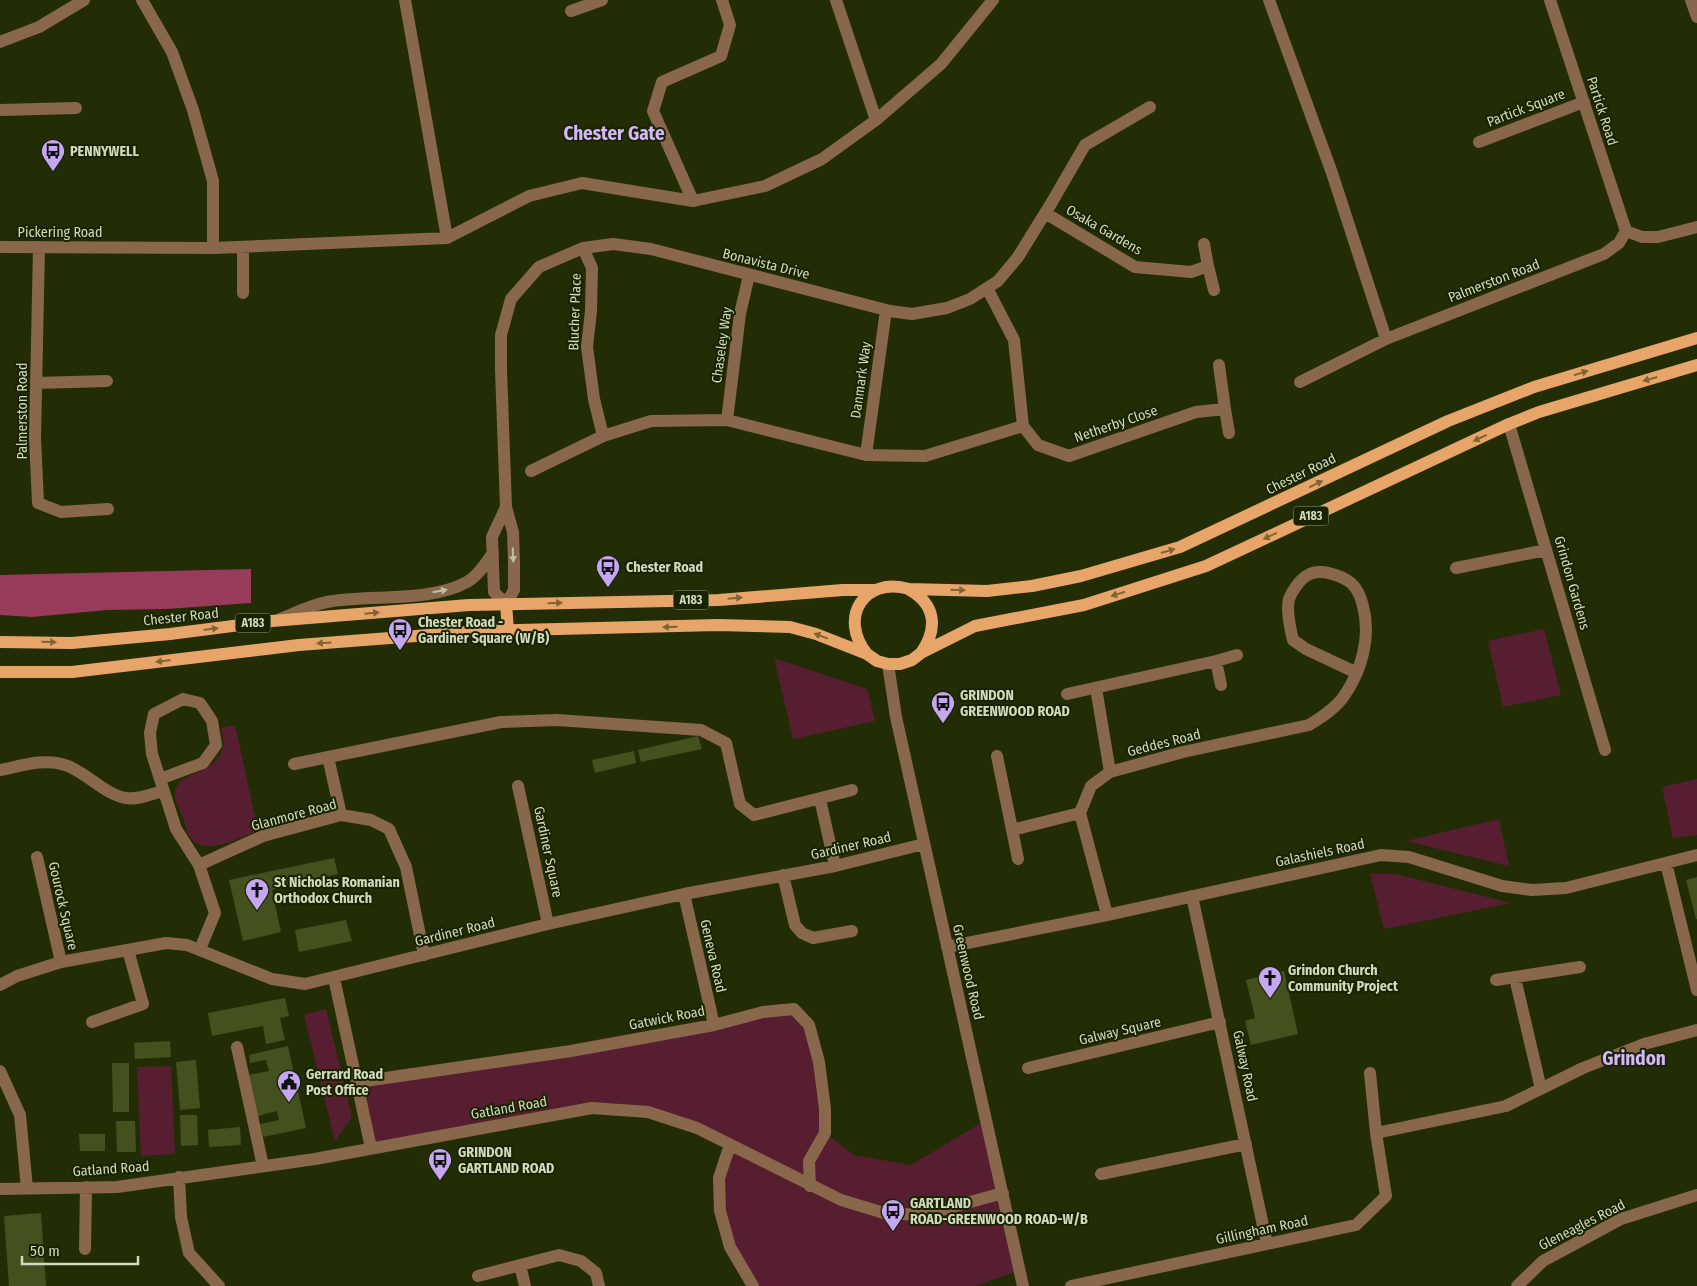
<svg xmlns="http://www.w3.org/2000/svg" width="1697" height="1286" viewBox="0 0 1697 1286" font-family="'Fira Sans Condensed',sans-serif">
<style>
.green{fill:#571e31}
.forest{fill:#983a5a}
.building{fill:#44511e}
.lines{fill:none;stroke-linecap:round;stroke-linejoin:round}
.minor{stroke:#88674b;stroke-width:12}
.major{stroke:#e8a569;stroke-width:12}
.oneway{fill:#816434}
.oneway2{fill:#bfbda2}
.labels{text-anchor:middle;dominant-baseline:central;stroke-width:4;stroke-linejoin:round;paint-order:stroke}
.shield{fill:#1a2300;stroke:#9aa386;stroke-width:1}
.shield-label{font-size:12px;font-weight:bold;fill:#d1dabf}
.street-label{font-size:14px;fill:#d1dabf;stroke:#1a2300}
.poi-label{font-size:14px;font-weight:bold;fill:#d1dabf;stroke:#1a2300;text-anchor:start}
.district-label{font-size:19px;font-weight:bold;fill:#d4b8fe;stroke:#1a2300}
</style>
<rect width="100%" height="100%" fill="#232d05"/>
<!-- green -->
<path class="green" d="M 1544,629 L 1561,695 L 1503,707 L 1488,641 Z
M 774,658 L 867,689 L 875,721 L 793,739 Z
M 235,725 L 258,830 C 242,837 205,857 191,838 C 187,833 185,823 183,817 C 179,808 172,797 176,788 C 181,773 214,773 222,751 C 225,745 222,734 221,728 Z
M 1697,779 L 1697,835 L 1673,838 L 1662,787 Z
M 1499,819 L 1509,866 L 1406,841 Z
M 1370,874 L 1395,874 L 1511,903 L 1384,929 Z
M 326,1009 L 352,1117 L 335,1141 L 304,1015 Z
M 794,1009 L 809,1025 L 825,1133 L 854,1155 L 911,1165 L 986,1120 L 1020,1270 L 976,1286 L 753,1286 L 720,1211 L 729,1145 L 648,1112 L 592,1108 L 371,1148 L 358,1082 Z
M 171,1066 L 175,1154 L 141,1156 L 137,1067 Z"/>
<!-- forest -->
<path class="forest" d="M 251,569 L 251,603 L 166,609 L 107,610 L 32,617 L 0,615 L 0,575 Z"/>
<!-- building -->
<path class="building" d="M 698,736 L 702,749 L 641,762 L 638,750 Z
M 634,751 L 636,763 L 595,773 L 592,760 Z
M 334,858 L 338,874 L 272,890 L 281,932 L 243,941 L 229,880 Z
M 1697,877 L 1697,919 L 1696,919 L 1686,880 Z
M 346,920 L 352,941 L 299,952 L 295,930 Z
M 1284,971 L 1298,1034 L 1251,1045 L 1245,1021 L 1255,1018 L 1246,980 Z
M 285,998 L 289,1016 L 280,1018 L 285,1040 L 266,1044 L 263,1026 L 212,1036 L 208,1013 Z
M 170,1041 L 171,1057 L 135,1059 L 134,1043 Z
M 288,1046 L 306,1128 L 263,1137 L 260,1124 L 279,1120 L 277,1111 L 258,1116 L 249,1075 L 269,1071 L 266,1060 L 250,1063 L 249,1055 Z
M 196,1060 L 200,1108 L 180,1110 L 176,1062 Z
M 112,1063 L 129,1063 L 129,1112 L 113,1112 Z
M 180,1115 L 197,1115 L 198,1145 L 181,1146 Z
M 116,1121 L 135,1121 L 136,1152 L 117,1152 Z
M 240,1127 L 241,1145 L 209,1147 L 208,1130 Z
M 79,1134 L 105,1134 L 105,1151 L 80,1151 Z
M 41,1213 L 46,1286 L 9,1286 L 4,1216 Z"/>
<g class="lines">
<!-- minor -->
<path class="minor" d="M 142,0 L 172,52 L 193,110 L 213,181 L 213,248
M 405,0 L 447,238
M 836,0 L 876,120
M 1269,0 L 1332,173 L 1386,339
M 1550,0 L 1626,231
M 1691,0 L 1697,17
M 571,11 L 602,0
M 0,42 L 39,27 L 84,0
M 0,110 L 76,108
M 1479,142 L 1584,102
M 693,201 L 653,111 L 662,82 L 721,56 L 730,25 L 722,0
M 1045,213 L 1135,267 L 1191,272 L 1208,266 L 1214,290
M 1204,244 L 1208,266
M 0,247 L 213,248 L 447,238 L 529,196 L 582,183 L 693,201 L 765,186 L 822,159 L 876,120 L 941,64 L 993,0
M 39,247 L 35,438 L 38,503 L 61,512 L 108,509
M 243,247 L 243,293
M 583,248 L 592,268 L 591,311 L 587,347 L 594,399 L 603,436
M 987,288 L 1014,340 L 1023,426 L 1038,445 L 1069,456 L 1196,412 L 1225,409 L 1229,433
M 1219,365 L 1225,409
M 1300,382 L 1386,339 L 1604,254 L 1619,243 L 1626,231 L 1642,237 L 1658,237 L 1697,227
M 37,383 L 107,381
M 727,420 L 740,314 L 749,275
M 1509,424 L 1605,750
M 866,455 L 886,310
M 531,471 L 603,436 L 651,421 L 727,420 L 866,455 L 925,456 L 1023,426
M 506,507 L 492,537 L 494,592 L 506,604 L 514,590 L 514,562 L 513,532 L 506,507 L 501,370 L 501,335 L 511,299 L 539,267 L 583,248 L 613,244 L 651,249 L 890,311 L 912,314 L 947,308 L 970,299 L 998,281 L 1018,257 L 1052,202 L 1085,145 L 1150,107
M 1456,568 L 1546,550
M 280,619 C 295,613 311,605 327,602 C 369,594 429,603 467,582 C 478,576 486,563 493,553
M 888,664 L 896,717 L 1023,1286
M 1221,685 L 1216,661 L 1237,655
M 1096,688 L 1110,772
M 1067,694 L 1216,661
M 997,756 L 1018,859
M 328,757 L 341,815
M 294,764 L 501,722 L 557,720 L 701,730 L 726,743 L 740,804 L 754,815 L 852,790
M 0,770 C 21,766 44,758 65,765 C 85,771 105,795 126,798 C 138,800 151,794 163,791
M 160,779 L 203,763 L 216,745 L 212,721 L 200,703 L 183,699 L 154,714 L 150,733 L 152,754 L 176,829 L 199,865 L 215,913 L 200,949
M 518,786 L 548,924
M 820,799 L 835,866
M 1012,830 L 1080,813
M 37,857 L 61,962
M 1666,863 L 1697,990
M 199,865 L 263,836 L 341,815 L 371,820 L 389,829 L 406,867 L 424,955
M 783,875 L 795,925 L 802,933 L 813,938 L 852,931
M 684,894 L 714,1025
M 1192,896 L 1267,1244
M 1107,915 L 1080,813 L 1091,786 L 1110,772 L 1183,752 L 1309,725 C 1322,717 1336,708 1344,696 C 1362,670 1371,637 1363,606 C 1361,598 1357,588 1351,583 C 1341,575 1319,568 1308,575 C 1300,579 1292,591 1289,599 C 1286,611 1290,628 1293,640 L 1306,649 L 1357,673
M 947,947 L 1107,915 L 1381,855 L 1409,857 L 1502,886 L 1532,890 L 1566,888 L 1697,855
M 334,978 L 371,1148
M 1515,978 L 1541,1089
M 1496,980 L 1580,967
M 0,985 L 17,976 L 61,962 L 166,943 L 187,945 L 272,979 L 305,984 L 548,924 L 684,894 L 835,866 L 924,844
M 92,1022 L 143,1004 L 128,950
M 237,1047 L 263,1166
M 1028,1068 L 1220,1022
M 0,1071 L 20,1115 L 27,1188
M 1370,1073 L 1376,1133
M 358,1082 L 571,1051 L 714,1025 L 763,1012 L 794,1009 L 809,1025 L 819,1062 L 825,1109 L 825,1133 L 809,1161 L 810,1186
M 730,1145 L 719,1178 L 720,1211 L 730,1247 L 753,1286
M 1101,1174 L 1246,1144
M 179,1177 L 181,1217 L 189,1253 L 219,1286
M 0,1189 L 117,1187 L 315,1159 L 592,1108 L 648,1112 L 697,1128 L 841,1200 L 884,1213 L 923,1215 L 1003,1193
M 85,1249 L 86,1187
M 520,1265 L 525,1286
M 478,1276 L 559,1255 L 581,1261 L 596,1273 L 599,1286
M 1071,1286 L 1356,1225 L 1386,1196 L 1376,1133 L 1506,1106 L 1583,1068 L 1644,1044 L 1697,1030
M 1517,1286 L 1543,1261 L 1621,1219 L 1697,1195"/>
<!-- major -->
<path class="major" d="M 910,590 C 936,605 938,629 921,653
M 506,604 L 508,630
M 0,642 L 72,643 L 170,634 L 272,621 L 469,605 L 719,600 L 843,590 L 875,590
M 867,654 C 838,618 864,576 909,589 L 987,591 L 1032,586 L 1081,576 L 1180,547 L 1448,421 L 1534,387 L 1697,338
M 0,672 L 72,672 L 299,645 L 481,631 L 718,625 L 790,627 L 816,634 L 867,654 L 877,661 L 888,664 L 900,664 L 912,660 L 921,653 L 975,626 L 1084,605 L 1206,566 L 1509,424 L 1539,412 L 1697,365"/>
</g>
<!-- one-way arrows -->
<defs><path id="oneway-solid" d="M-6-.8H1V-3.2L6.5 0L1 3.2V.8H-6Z" transform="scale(1.25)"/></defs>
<g class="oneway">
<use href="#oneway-solid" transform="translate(1581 373) rotate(-17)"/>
<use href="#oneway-solid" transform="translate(1650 379) rotate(164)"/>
<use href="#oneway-solid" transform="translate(1480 438) rotate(155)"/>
<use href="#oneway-solid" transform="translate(1316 484) rotate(-26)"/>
<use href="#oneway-solid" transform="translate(1270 536) rotate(155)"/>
<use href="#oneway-solid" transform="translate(1168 551) rotate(-16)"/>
<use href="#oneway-solid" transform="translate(958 590) rotate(2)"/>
<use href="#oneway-solid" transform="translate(1118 594) rotate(162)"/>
<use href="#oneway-solid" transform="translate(735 598) rotate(-5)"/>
<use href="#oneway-solid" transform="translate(555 603) rotate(-1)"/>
<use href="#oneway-solid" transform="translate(372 613) rotate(-5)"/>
<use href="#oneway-solid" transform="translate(670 627) rotate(179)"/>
<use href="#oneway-solid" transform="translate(211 629) rotate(-7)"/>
<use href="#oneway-solid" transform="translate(821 636) rotate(-160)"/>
<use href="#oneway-solid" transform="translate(49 642) rotate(1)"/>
<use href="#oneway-solid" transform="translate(324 643) rotate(176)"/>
<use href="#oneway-solid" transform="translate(163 661) rotate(173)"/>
</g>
<g class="oneway2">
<use href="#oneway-solid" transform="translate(513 555) rotate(88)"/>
<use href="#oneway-solid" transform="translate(440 591) rotate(-10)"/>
</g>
<!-- icons -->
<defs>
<g id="bus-pin" transform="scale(1.25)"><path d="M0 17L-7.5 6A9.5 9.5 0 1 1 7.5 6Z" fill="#c4a7f1" stroke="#1a2300"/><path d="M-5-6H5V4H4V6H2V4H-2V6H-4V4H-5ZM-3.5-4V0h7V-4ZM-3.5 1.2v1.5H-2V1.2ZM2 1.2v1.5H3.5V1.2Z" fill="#111"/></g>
<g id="church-pin" transform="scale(1.25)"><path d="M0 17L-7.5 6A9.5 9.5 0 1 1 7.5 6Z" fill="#c4a7f1" stroke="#1a2300"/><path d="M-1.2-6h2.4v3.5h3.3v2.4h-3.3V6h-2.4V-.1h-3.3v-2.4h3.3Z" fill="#111"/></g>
<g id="civic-pin" transform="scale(1.25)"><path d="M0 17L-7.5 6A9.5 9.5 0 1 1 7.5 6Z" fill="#c4a7f1" stroke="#1a2300"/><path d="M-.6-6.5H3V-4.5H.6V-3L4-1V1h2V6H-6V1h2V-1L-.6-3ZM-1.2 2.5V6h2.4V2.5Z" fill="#111"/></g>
</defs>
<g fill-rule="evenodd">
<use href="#bus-pin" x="53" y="151"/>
<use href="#bus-pin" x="608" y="567"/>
<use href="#bus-pin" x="400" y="630"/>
<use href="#bus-pin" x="943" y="703"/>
<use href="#church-pin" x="257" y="890"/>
<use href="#church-pin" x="1270" y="978"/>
<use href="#civic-pin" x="289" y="1082"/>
<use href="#bus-pin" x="440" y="1160"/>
<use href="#bus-pin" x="893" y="1211"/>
</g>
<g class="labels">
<!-- shield labels -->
<g class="shield">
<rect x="1293.5" y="506.5" width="35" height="19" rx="4"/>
<rect x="673.5" y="590.5" width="35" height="19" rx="4"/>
<rect x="235.5" y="613.5" width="35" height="19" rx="4"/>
</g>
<g class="shield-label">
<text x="1311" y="516">A183</text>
<text x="691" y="600">A183</text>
<text x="253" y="623">A183</text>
</g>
<!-- street labels -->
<g class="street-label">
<text transform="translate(1526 108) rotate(-21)">Partick Square</text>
<text transform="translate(1602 111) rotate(72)">Partick Road</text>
<text transform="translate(1104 230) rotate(30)">Osaka Gardens</text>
<text x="60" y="232">Pickering Road</text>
<text transform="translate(766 264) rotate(14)">Bonavista Drive</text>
<text transform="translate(1494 281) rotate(-21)">Palmerston Road</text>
<text transform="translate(575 312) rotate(-88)">Blucher Place</text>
<text transform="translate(722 345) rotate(-82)">Chaseley Way</text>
<text transform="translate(861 380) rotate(-82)">Danmark Way</text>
<text transform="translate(22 411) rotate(-90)">Palmerston Road</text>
<text transform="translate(1116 424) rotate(-19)">Netherby Close</text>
<text transform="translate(1301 474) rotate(-26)">Chester Road</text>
<text transform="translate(1572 583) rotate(74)">Grindon Gardens</text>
<text transform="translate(181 617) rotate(-6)">Chester Road</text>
<text transform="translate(1164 743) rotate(-14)">Geddes Road</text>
<text transform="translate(294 815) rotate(-15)">Glanmore Road</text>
<text transform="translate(851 846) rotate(-13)">Gardiner Road</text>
<text transform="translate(548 852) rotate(78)">Gardiner Square</text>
<text transform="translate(1320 853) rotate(-12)">Galashiels Road</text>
<text transform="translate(63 906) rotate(77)">Gourock Square</text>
<text transform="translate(455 932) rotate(-14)">Gardiner Road</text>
<text transform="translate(713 956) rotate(77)">Geneva Road</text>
<text transform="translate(968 972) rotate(77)">Greenwood Road</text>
<text transform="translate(667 1018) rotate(-11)">Gatwick Road</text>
<text transform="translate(1120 1031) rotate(-13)">Galway Square</text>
<text transform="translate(1245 1066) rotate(78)">Galway Road</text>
<text transform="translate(509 1108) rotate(-10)">Gatland Road</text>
<text transform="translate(111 1169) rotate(-4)">Gatland Road</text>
<text transform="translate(1582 1225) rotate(-27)">Gleneagles Road</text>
<text transform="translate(1262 1230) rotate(-12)">Gillingham Road</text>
</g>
<!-- poi labels -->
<g class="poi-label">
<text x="70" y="151">PENNYWELL</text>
<text x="626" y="567">Chester Road</text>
<text x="418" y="622">Chester Road -<tspan x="418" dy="16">Gardiner Square (W/B)</tspan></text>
<text x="960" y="695">GRINDON<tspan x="960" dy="16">GREENWOOD ROAD</tspan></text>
<text x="274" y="882">St Nicholas Romanian<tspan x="274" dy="16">Orthodox Church</tspan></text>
<text x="1288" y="970">Grindon Church<tspan x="1288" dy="16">Community Project</tspan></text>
<text x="306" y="1074">Gerrard Road<tspan x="306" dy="16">Post Office</tspan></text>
<text x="458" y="1152">GRINDON<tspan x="458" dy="16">GARTLAND ROAD</tspan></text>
<text x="910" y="1203">GARTLAND<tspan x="910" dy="16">ROAD-GREENWOOD ROAD-W/B</tspan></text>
</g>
<!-- district labels -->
<g class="district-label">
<text x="614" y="133">Chester Gate</text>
<text x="1634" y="1058">Grindon</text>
</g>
</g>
<!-- scale -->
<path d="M22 1256v8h116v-8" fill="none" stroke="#d1dabf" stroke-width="2.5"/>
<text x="30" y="1256" font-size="15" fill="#d1dabf" stroke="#1a2300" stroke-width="4" paint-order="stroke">50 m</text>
</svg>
